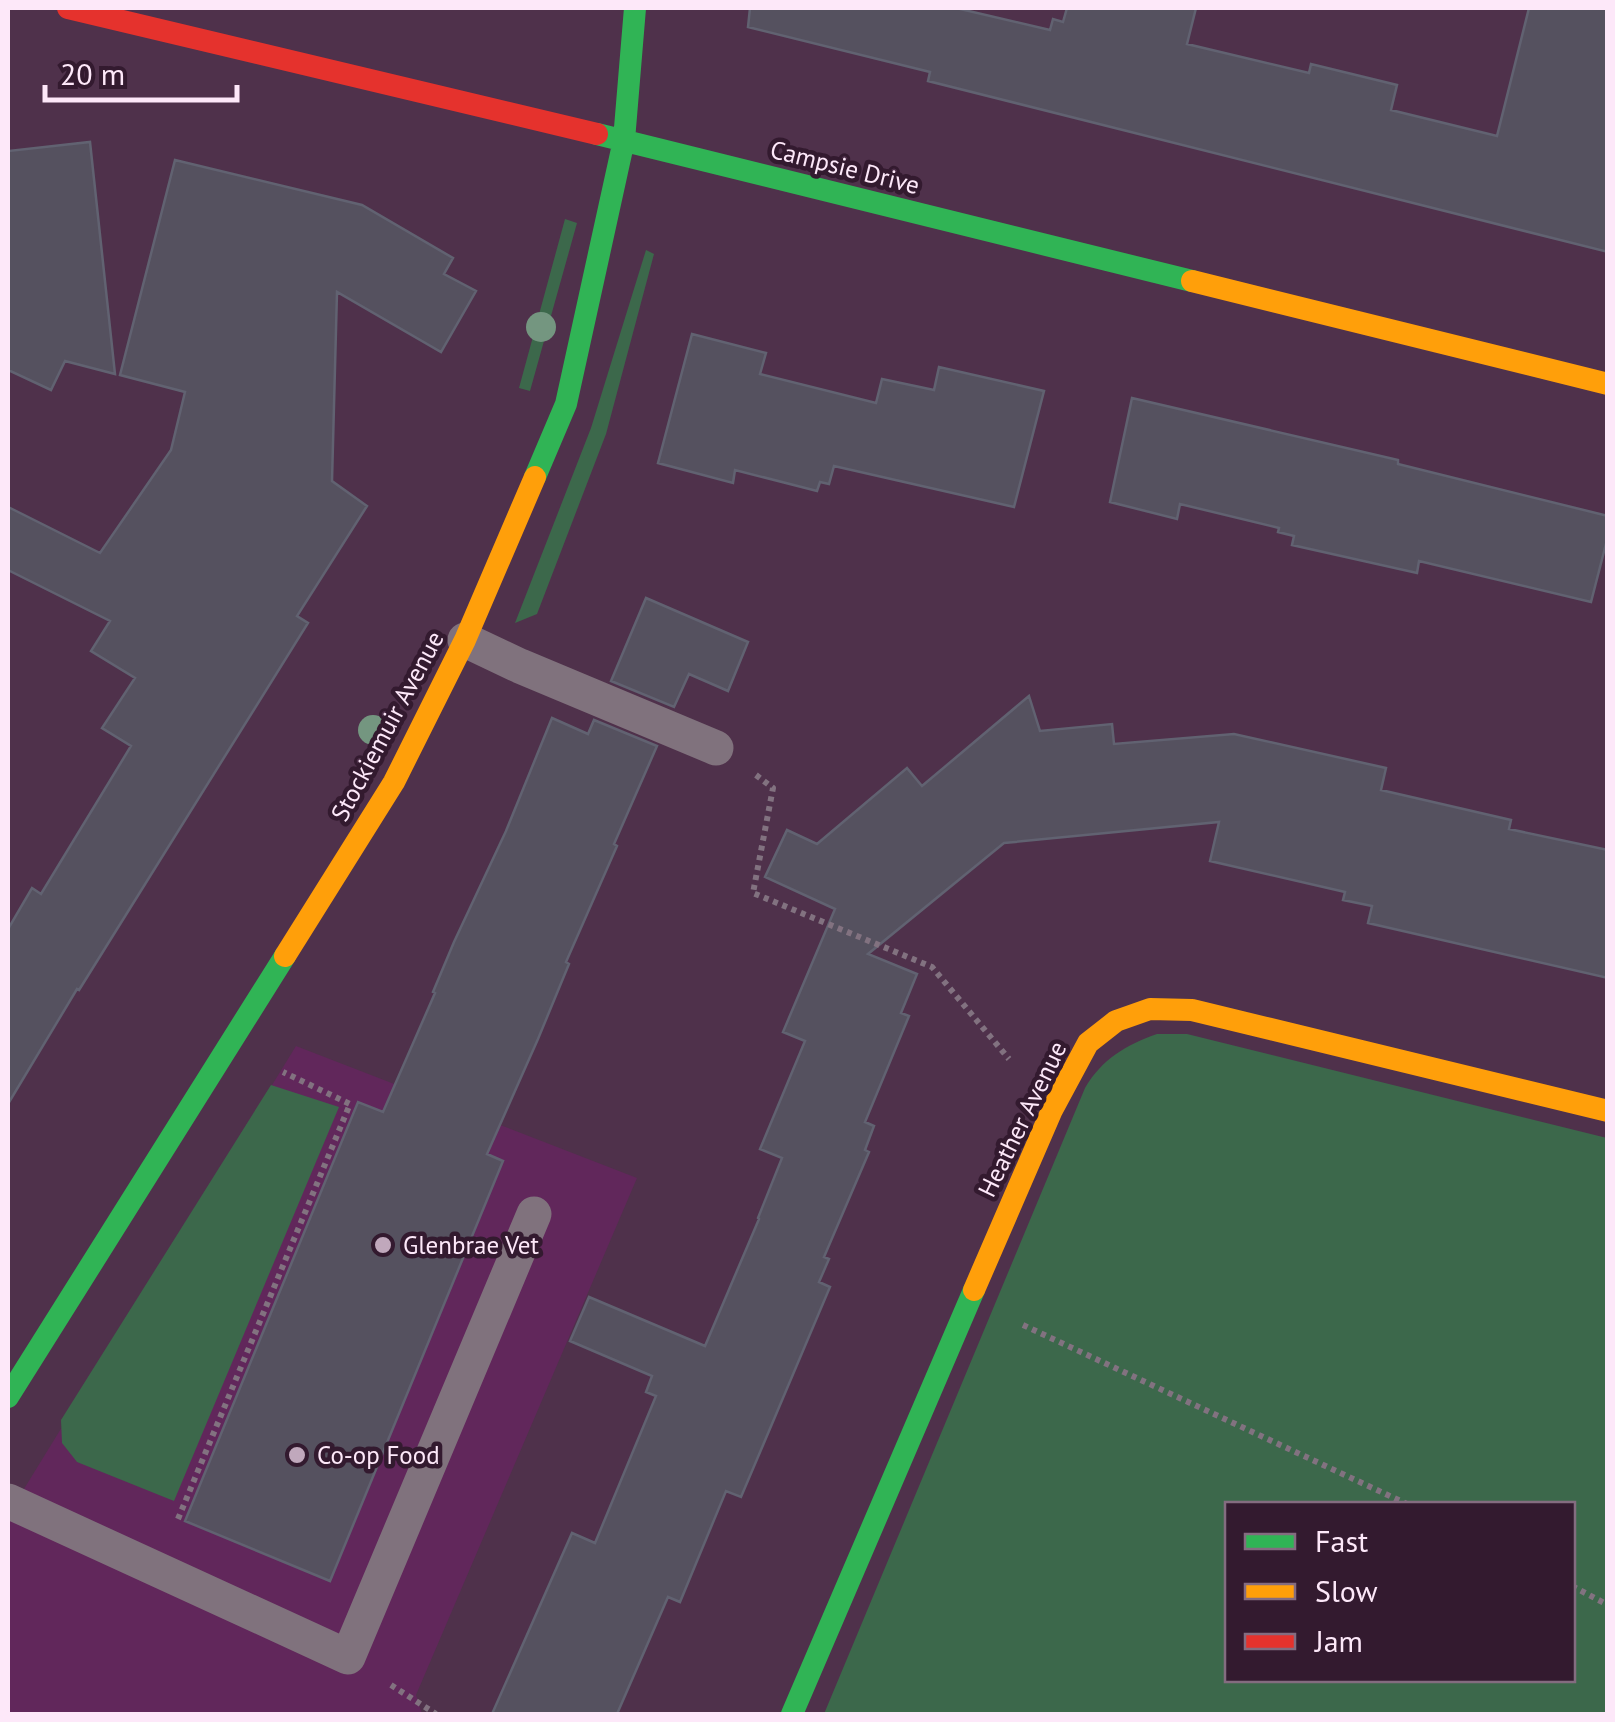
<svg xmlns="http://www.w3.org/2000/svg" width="1615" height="1722" viewBox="0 0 1615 1722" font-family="'PT Sans',sans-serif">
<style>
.built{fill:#61275b}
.green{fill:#3c684b;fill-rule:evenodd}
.building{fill:#55515f;stroke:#616271;stroke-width:2.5}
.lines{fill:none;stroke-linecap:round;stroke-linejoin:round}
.path{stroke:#827280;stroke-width:6;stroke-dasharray:5 5;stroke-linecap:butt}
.lane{stroke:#80727d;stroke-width:35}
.fast{stroke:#30b455;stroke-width:22}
.slow{stroke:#ff9f0a;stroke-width:22}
.jam{stroke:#e5322d;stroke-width:22}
.tree{fill:#749680}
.poi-dot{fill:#c0a8bc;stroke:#331a2f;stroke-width:4}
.labels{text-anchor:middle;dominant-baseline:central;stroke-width:9;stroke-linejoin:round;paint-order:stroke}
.street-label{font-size:25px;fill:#fde8f9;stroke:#331a2f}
.poi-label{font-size:25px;fill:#fde8f9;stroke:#331a2f;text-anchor:start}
</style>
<rect width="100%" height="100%" fill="#4f314b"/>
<!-- built -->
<path class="built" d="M 296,1046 L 637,1178 L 416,1695 L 422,1714 L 8,1714 L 8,1515 Z"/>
<!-- green -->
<path class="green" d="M 565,219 L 577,223 L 530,391 L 519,388 Z
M 646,250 L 654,254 L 606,434 L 537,614 L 515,623 L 591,428 Z
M 1157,1034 L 1187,1034 L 1607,1138 L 1607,1714 L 824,1714 L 1085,1088 C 1102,1059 1126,1045 1157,1034 ZM 1228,1504 L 1572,1504 L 1572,1680 L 1228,1680 Z
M 271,1085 L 339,1107 L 174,1501 L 77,1462 L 62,1443 L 61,1420 Z"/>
<!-- building -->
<path class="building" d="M 750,8 L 956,8 L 1050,30 L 1053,19 L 1063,22 L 1067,8 L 1196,8 L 1187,44 L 1309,73 L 1311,64 L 1397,85 L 1391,110 L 1497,136 L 1529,8 L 1608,8 L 1608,252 L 928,81 L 930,72 L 748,27 Z
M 90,142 L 115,374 L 65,361 L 51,390 L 8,370 L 8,151 Z
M 175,160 L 362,205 L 453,258 L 444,274 L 476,291 L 441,352 L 337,292 L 332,481 L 367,506 L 297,616 L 308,623 L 79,990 L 77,989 L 8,1104 L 8,929 L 32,888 L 41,894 L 131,746 L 102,728 L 135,678 L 91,651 L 110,621 L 8,570 L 8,507 L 100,553 L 171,450 L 185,392 L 120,375 Z
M 692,334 L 766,353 L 760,374 L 876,403 L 882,379 L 934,390 L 939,367 L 1044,391 L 1014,507 L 834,466 L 829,484 L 820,482 L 817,491 L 735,470 L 733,483 L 658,463 Z
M 1132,398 L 1398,460 L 1398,464 L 1608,516 L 1608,536 L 1591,602 L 1419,561 L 1417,573 L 1292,545 L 1294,536 L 1278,532 L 1279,528 L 1180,504 L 1177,519 L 1110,502 Z
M 646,598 L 748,642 L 728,691 L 689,674 L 674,707 L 611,681 Z
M 1029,696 L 1040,731 L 1112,724 L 1114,744 L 1234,734 L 1386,768 L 1381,790 L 1511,820 L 1509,829 L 1608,850 L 1608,978 L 1368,923 L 1372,906 L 1343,900 L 1345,892 L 1210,861 L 1219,822 L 1004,843 L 868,954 L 917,974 L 901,1013 L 909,1016 L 865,1122 L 874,1126 L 865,1150 L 869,1152 L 824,1257 L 829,1259 L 819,1282 L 830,1287 L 741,1497 L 726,1491 L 680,1602 L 668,1597 L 617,1714 L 492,1714 L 572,1533 L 595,1543 L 656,1396 L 646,1392 L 652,1376 L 570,1341 L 589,1297 L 705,1346 L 759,1219 L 758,1218 L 782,1158 L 760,1149 L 805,1041 L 783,1032 L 835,909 L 765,877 L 787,830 L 817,844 L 907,768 L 922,786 Z
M 552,718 L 588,734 L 594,720 L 657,746 L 614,844 L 617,846 L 566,962 L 569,964 L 538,1039 L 487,1154 L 503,1161 L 330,1581 L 185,1521 L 358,1102 L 383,1112 L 435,993 L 433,992 L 454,942 L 506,831 Z"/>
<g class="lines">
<!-- path -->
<path class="path" d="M 756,775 L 773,788 L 753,893 L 932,967 L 1009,1059
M 1023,1325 L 1407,1504
M 178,1519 L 350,1104 L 283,1072
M 1572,1586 L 1608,1605
M 391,1685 L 436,1714"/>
<!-- lane -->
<path class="lane" d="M 465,640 L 520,666 L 716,748
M 8,1501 L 348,1657 L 534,1214"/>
<!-- fast -->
<path class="fast" d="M 597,134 L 1192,281
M 535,477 L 566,404 L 624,140 L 635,8
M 8,1397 L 285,956
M 792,1714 L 974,1290"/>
<!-- slow -->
<path class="slow" d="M 1192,281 L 1608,384
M 285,956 L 394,782 L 465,640 L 535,477
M 974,1290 L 1052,1110 L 1088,1043 L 1116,1021 L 1150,1009 L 1192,1010 L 1608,1111"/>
<!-- jam -->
<path class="jam" d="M 68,8 L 597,134"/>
</g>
<!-- trees -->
<g class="tree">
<circle cx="541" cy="327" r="15"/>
<circle cx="373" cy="730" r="15"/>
</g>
<!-- markers -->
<g class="poi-dot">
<circle cx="383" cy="1245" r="10"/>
<circle cx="297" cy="1455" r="10"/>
</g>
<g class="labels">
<!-- street labels -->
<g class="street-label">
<text transform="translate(845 167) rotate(14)">Campsie Drive</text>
<text transform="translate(387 726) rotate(-62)">Stockiemuir Avenue</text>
<text transform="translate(1022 1119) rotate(-64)">Heather Avenue</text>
</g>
<!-- poi labels -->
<g class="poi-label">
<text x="403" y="1245">Glenbrae Vet</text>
<text x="317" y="1455">Co-op Food</text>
</g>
</g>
<!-- border -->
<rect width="1615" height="1722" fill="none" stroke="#fde8f9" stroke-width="20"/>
<!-- legend -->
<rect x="1225" y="1502" width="350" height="180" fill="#331a2f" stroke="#846c80" stroke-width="2.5"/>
<rect x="1245" y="1534" width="50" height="15" fill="#30b455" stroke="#846c80" stroke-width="2.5"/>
<text x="1315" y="1552" font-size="30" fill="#fde8f9">Fast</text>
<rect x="1245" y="1584" width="50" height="15" fill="#ff9f0a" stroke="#846c80" stroke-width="2.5"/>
<text x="1315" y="1602" font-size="30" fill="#fde8f9">Slow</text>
<rect x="1245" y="1634" width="50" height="15" fill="#e5322d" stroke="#846c80" stroke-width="2.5"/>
<text x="1315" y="1652" font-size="30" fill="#fde8f9">Jam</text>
<!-- scale -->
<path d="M45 85v15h192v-15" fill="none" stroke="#fde8f9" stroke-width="5"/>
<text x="60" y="85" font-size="30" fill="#fde8f9" stroke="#331a2f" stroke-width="8" paint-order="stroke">20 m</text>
</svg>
